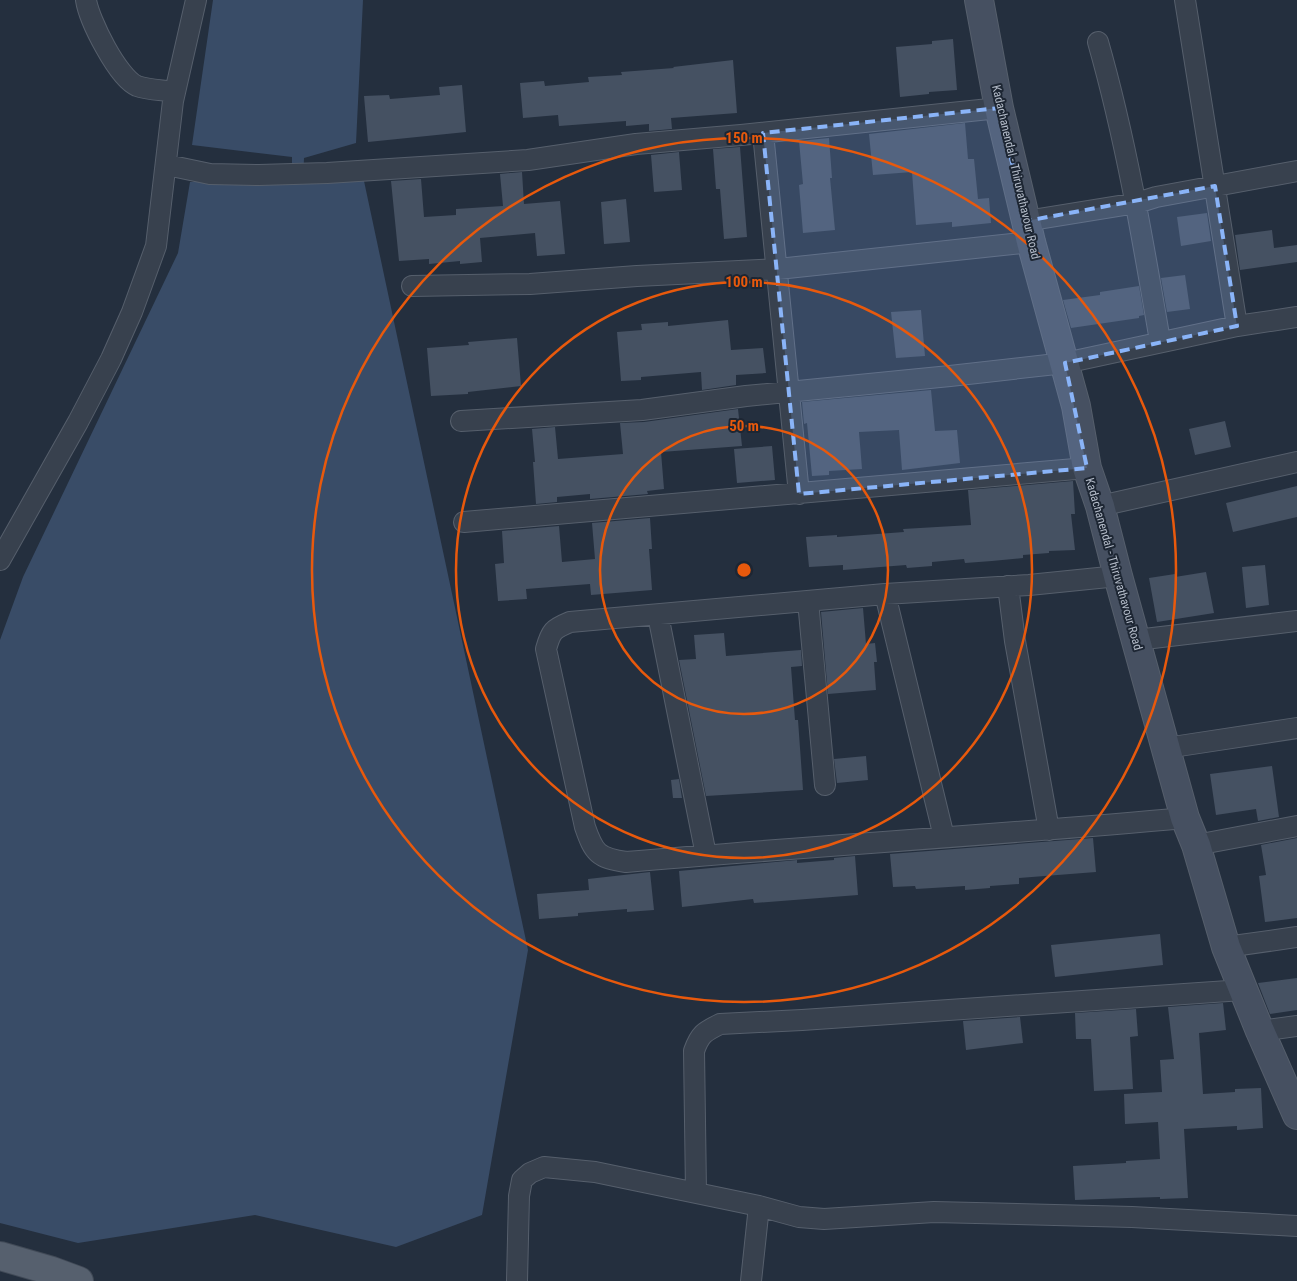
<svg xmlns="http://www.w3.org/2000/svg" width="1297" height="1281" viewBox="0 0 1297 1281" font-family="'Roboto Condensed',sans-serif">
<style>
.water{fill:#394c67}
.building{fill:#455162}
.lines{fill:none;stroke-linecap:round;stroke-linejoin:round}
.street-casing{stroke:#565f6c;stroke-width:22}
.secondary-casing{stroke:#565f6c;stroke-width:30}
.primary-casing{stroke:#414a57;stroke-width:30}
.street{stroke:#38414e;stroke-width:20}
.secondary{stroke:#465061;stroke-width:28}
.primary{stroke:#56606e;stroke-width:28}
.marked{fill:#8ab4f8;fill-opacity:0.2;stroke:#8ab4f8;stroke-width:4;stroke-dasharray:10 6;stroke-linejoin:round}
.ring{fill:none;stroke:#e8590c;stroke-width:2.5}
.labels{text-anchor:middle;dominant-baseline:central;stroke-width:4;stroke-linejoin:round;paint-order:stroke}
.street-label{font-size:12px;fill:#b4bcc9;stroke:#1d2633}
.centre{fill:#e8590c;stroke:#1d2633;stroke-width:2.5}
.ring-label{font-size:15px;text-anchor:middle;font-weight:bold;fill:#e8590c;stroke:#1d2633;stroke-width:4;stroke-linejoin:round;paint-order:stroke}
</style>
<rect width="100%" height="100%" fill="#242f3e"/>
<!-- water -->
<path class="water" d="M 213,0 L 363,0 L 356,143 L 304,158 L 303,181 L 364,181 L 528,950 L 482,1215 L 396,1247 L 255,1215 L 78,1243 L 0,1223 L 0,640 L 23,577 L 178,253 L 190,182 L 292,180 L 292,157 L 192,145 Z"/>
<!-- building -->
<path class="building" d="M 953,39 L 957,90 L 929,92 L 929,94 L 900,97 L 896,47 L 932,44 L 932,41 Z
M 733,60 L 737,113 L 671,118 L 672,129 L 649,131 L 649,124 L 626,126 L 626,121 L 559,126 L 558,115 L 523,118 L 520,83 L 544,81 L 545,86 L 589,82 L 588,77 L 622,75 L 621,72 L 674,68 L 673,67 Z
M 462,85 L 466,132 L 368,142 L 364,96 L 389,95 L 390,99 L 440,95 L 439,87 Z
M 965,123 L 968,159 L 974,159 L 978,199 L 989,198 L 991,223 L 952,227 L 952,222 L 916,225 L 912,172 L 873,175 L 869,134 Z
M 829,138 L 832,178 L 830,178 L 835,230 L 803,233 L 799,185 L 803,184 L 799,141 Z
M 740,147 L 747,237 L 724,239 L 720,189 L 716,189 L 713,149 Z
M 679,152 L 682,190 L 654,192 L 651,155 Z
M 522,172 L 524,204 L 560,201 L 565,254 L 537,256 L 535,233 L 480,238 L 482,262 L 460,264 L 460,261 L 429,264 L 429,259 L 399,261 L 391,181 L 421,179 L 424,217 L 456,215 L 456,209 L 503,206 L 500,174 Z
M 626,199 L 630,242 L 604,244 L 601,202 Z
M 1207,213 L 1211,241 L 1181,246 L 1177,217 Z
M 1272,230 L 1274,248 L 1297,245 L 1297,262 L 1240,270 L 1235,235 Z
M 1185,275 L 1190,309 L 1167,312 L 1161,278 Z
M 1139,286 L 1144,315 L 1139,316 L 1139,318 L 1071,328 L 1063,300 L 1100,295 L 1100,292 Z
M 921,310 L 925,356 L 896,358 L 891,312 Z
M 728,320 L 731,350 L 763,348 L 766,373 L 736,375 L 736,385 L 702,390 L 701,372 L 641,377 L 641,380 L 621,381 L 617,332 L 642,330 L 641,324 L 668,322 L 668,326 Z
M 517,338 L 521,386 L 468,392 L 468,394 L 431,396 L 427,348 L 469,345 L 468,342 Z
M 931,390 L 935,431 L 957,430 L 960,463 L 902,470 L 899,430 L 859,432 L 862,469 L 829,471 L 829,475 L 812,476 L 807,423 L 804,424 L 802,402 Z
M 738,409 L 742,446 L 661,452 L 664,489 L 647,491 L 648,494 L 590,499 L 590,494 L 557,497 L 557,502 L 536,504 L 533,462 L 535,462 L 532,429 L 555,427 L 558,459 L 623,454 L 620,423 L 644,422 Z
M 1225,421 L 1231,447 L 1195,455 L 1189,429 Z
M 772,446 L 775,480 L 737,483 L 734,449 Z
M 1073,481 L 1075,514 L 1071,514 L 1075,550 L 1049,551 L 1049,553 L 1023,555 L 1023,558 L 992,561 L 965,563 L 964,559 L 932,562 L 932,566 L 907,568 L 906,565 L 843,570 L 843,565 L 809,567 L 806,537 L 837,535 L 837,537 L 904,532 L 903,529 L 971,525 L 968,490 Z
M 1297,486 L 1297,517 L 1233,532 L 1226,503 Z
M 650,518 L 652,549 L 649,549 L 652,590 L 591,595 L 590,584 L 526,589 L 527,599 L 498,601 L 495,564 L 504,563 L 502,531 L 559,526 L 562,562 L 595,559 L 592,523 Z
M 1265,565 L 1269,605 L 1246,608 L 1242,567 Z
M 1206,572 L 1214,613 L 1157,622 L 1149,578 L 1175,574 L 1175,577 Z
M 863,608 L 866,644 L 875,643 L 877,662 L 874,662 L 876,690 L 828,694 L 821,612 Z
M 724,633 L 726,656 L 801,650 L 802,666 L 791,667 L 795,720 L 798,720 L 803,790 L 706,796 L 679,660 L 696,659 L 694,635 Z
M 866,756 L 868,780 L 837,783 L 834,759 Z
M 1272,766 L 1279,817 L 1258,821 L 1256,809 L 1216,815 L 1210,774 Z
M 679,779 L 682,798 L 673,798 L 671,780 Z
M 1093,838 L 1096,872 L 1019,878 L 1019,884 L 990,886 L 990,888 L 965,890 L 965,886 L 916,889 L 915,886 L 893,887 L 890,854 Z
M 1297,838 L 1297,918 L 1265,922 L 1259,876 L 1266,875 L 1261,845 Z
M 855,856 L 858,895 L 754,903 L 753,899 L 682,907 L 679,871 L 797,860 L 797,863 L 834,860 L 834,858 Z
M 650,872 L 654,910 L 627,912 L 627,909 L 578,913 L 578,916 L 539,919 L 537,894 L 589,890 L 588,879 Z
M 1160,934 L 1163,965 L 1055,977 L 1051,945 Z
M 1297,978 L 1297,1010 L 1270,1014 L 1258,983 Z
M 1223,1003 L 1226,1030 L 1199,1033 L 1203,1094 L 1235,1092 L 1235,1089 L 1261,1088 L 1263,1128 L 1237,1130 L 1237,1126 L 1184,1129 L 1188,1198 L 1160,1199 L 1160,1197 L 1128,1198 L 1075,1200 L 1073,1166 L 1126,1163 L 1126,1161 L 1160,1159 L 1158,1122 L 1125,1124 L 1124,1094 L 1162,1092 L 1160,1060 L 1174,1059 L 1168,1007 Z
M 1136,1009 L 1138,1036 L 1130,1037 L 1133,1089 L 1094,1091 L 1091,1039 L 1076,1039 L 1075,1013 Z
M 1020,1017 L 1023,1043 L 966,1050 L 963,1021 Z"/>
<g class="lines">
<!-- street casing -->
<g class="street-casing">
<path id="street" d="M 86,0 C 89,20 118,78 137,86 C 148,90 163,90 175,92
M 1185,0 L 1237,326
M 1098,42 C 1126,140 1143,241 1160,341
M 763,133 L 799,494
M 167,165 L 210,174 L 259,175 L 327,173 L 528,160 L 636,144 L 741,135 L 999,108
M 1026,221 L 1137,203 L 1156,197 L 1297,171
M 412,286 L 530,284 L 637,276 L 778,269 L 1031,242
M 461,421 L 642,410 L 746,396 L 950,376 L 1065,363 L 1237,326 L 1297,317
M 1100,506 L 1297,462
M 464,522 L 1087,468
M 0,560 L 78,422 L 111,359 L 132,312 L 156,246 L 173,101 L 196,0
M 1118,576 L 1029,585 L 885,594 L 570,622 C 553,629 551,631 546,649 L 585,827 C 594,853 598,858 626,862 C 812,846 999,835 1185,818
M 1008,586 L 1015,641 L 1049,830
M 885,594 L 944,837
M 808,601 L 825,785
M 658,615 L 706,855
M 1136,640 L 1297,621
M 1166,748 L 1297,728
M 1196,845 L 1297,826
M 1226,947 L 1297,937
M 1260,1031 L 1297,1026
M 696,1192 L 694,1051 C 700,1034 704,1032 720,1024 L 802,1020 L 1243,990
M 759,1206 L 799,1217 L 824,1219 L 934,1212 L 1132,1217 L 1297,1226
M 517,1281 L 519,1196 L 522,1180 L 530,1173 L 544,1167 L 595,1172 L 759,1206 L 751,1281"/>
</g>
<!-- secondary casing -->
<g class="secondary-casing">
<path id="secondary" d="M 979,0 L 999,108 L 1031,242 L 1076,406 L 1087,468 L 1100,506 L 1118,576 L 1185,818 L 1196,845 L 1226,947 L 1260,1031 L 1297,1115"/>
</g>
<!-- primary casing -->
<g class="primary-casing">
<path id="primary" d="M 0,1256 L 52,1271 L 79,1281"/>
</g>
<!-- street -->
<use href="#street" class="street"/>
<!-- secondary -->
<use href="#secondary" class="secondary"/>
<!-- primary -->
<use href="#primary" class="primary"/>
</g>
<!-- marked area -->
<path class="marked" d="M 999,108 L 1026,221 L 1215,186 L 1237,326 L 1065,363 L 1087,468 L 799,494 L 763,133 Z"/>
<!-- distance rings -->
<g class="ring">
<circle cx="744" cy="570" r="144"/>
<circle cx="744" cy="570" r="288"/>
<circle cx="744" cy="570" r="432"/>
</g>
<g class="labels">
<!-- street labels -->
<g class="street-label">
<text transform="translate(1016 172) rotate(77)">Kadachanendal - Thiruvathavour Road</text>
<text transform="translate(1114 564) rotate(74)">Kadachanendal - Thiruvathavour Road</text>
</g>
</g>
<circle cx="744" cy="570" r="8" class="centre"/>
<g class="ring-label">
<text x="744" y="143">150 m</text>
<text x="744" y="287">100 m</text>
<text x="744" y="431">50 m</text>
</g>
</svg>
